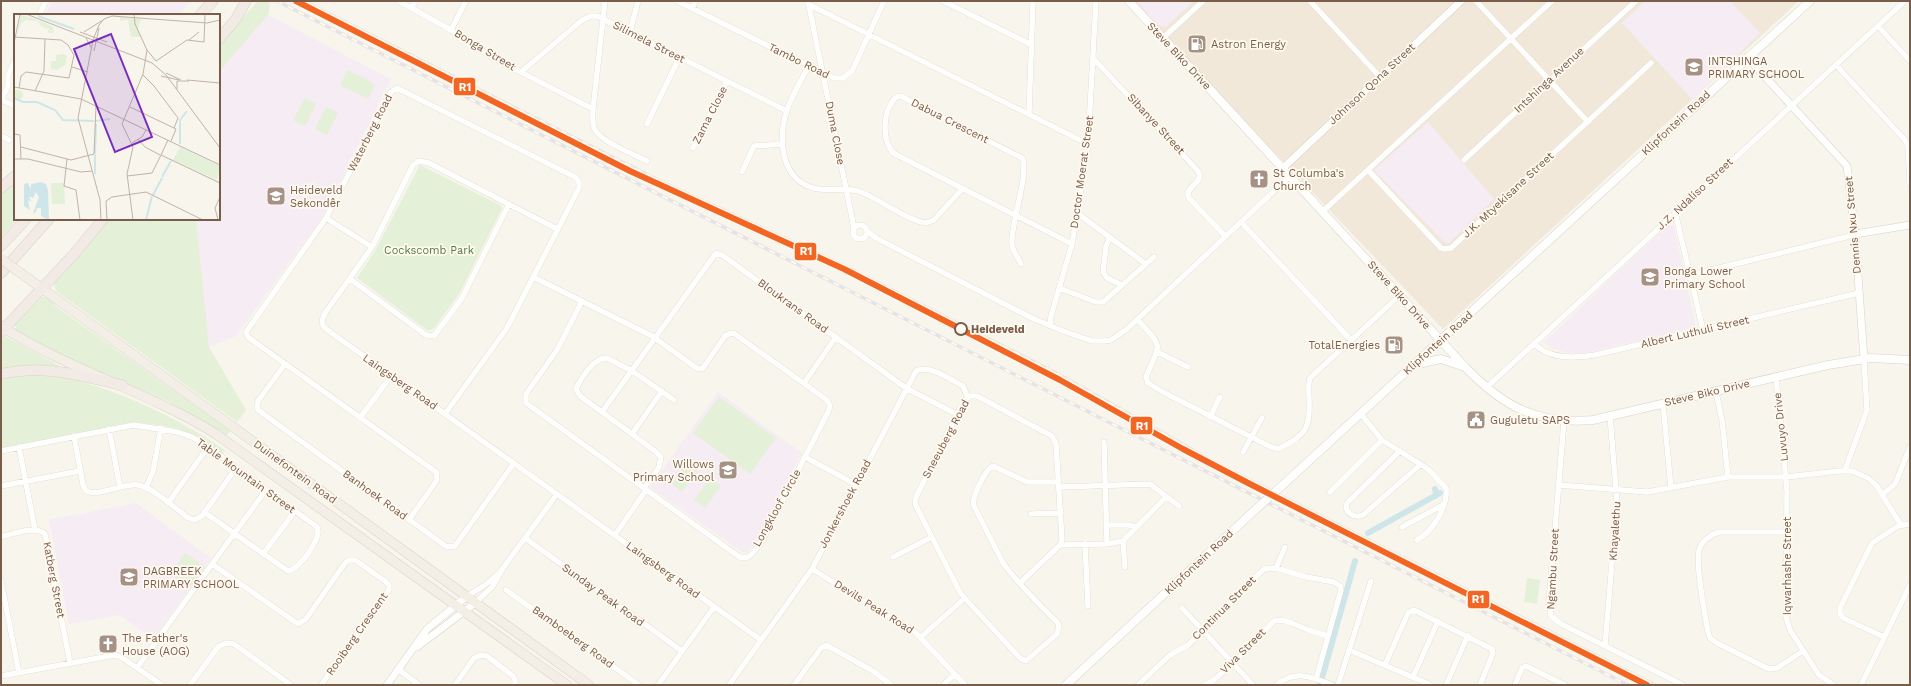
<svg xmlns="http://www.w3.org/2000/svg" width="1911" height="686" viewBox="0 0 1911 686" font-family="'Work Sans',sans-serif">
<style>
.residential{fill:#f1e8da}
.education{fill:#f5ecf4}
.green{fill:#e4f0d8}
.lines{fill:none;stroke-linecap:round;stroke-linejoin:round}
.canal{stroke:#cee6e9;stroke-width:6}
.minor-casing{stroke:#d7d2cb;stroke-width:6}
.tertiary-casing{stroke:#d7d2cb;stroke-width:8}
.secondary-casing{stroke:#d8d2cb;stroke-width:9}
.primary-casing{stroke:#dad1ca;stroke-width:10}
.motorway-casing{stroke:#dad1ca;stroke-width:11}
.minor{stroke:#fefefc;stroke-width:5.5}
.tertiary{stroke:#fefefc;stroke-width:7}
.secondary{stroke:#fefefc;stroke-width:8}
.primary{stroke:#f3efe6;stroke-width:9}
.motorway{stroke:#f2eae5;stroke-width:10}
.rail-casing{stroke:#e5e3e5;stroke-width:3.5}
.rail{stroke:#fff9ef;stroke-width:2;stroke-dasharray:6;stroke-linecap:butt}
.secondary-bridge-casing{stroke:#d8d2cb;stroke-width:9;stroke-linecap:butt}
.primary-bridge-casing{stroke:#dad1ca;stroke-width:10;stroke-linecap:butt}
.secondary-bridge{stroke:#fefefc;stroke-width:8}
.primary-bridge{stroke:#f3efe6;stroke-width:9}
.rail-1-casing{stroke:#fff9ef;stroke-width:9}
.rail-1{stroke:#f26522;stroke-width:6}
.stop-dot{fill:#fff9ef;stroke:#785d4b;stroke-width:2}
.labels{text-anchor:middle;dominant-baseline:central;stroke-width:3.5;stroke-linejoin:round;paint-order:stroke}
.street-label{font-size:11px;fill:#785d4b;stroke:#fff9ef}
.poi-label{font-size:11px;fill:#785d4b;stroke:#fff9ef;text-anchor:start}
.park-label{font-size:11px;fill:#527e42;stroke:#fff9ef}
.stop-label{font-size:11px;font-weight:bold;fill:#785d4b;stroke:#fff9ef;text-anchor:start}
.inset-river{fill:none;stroke:#cee6e9;stroke-width:2}
.inset-road{fill:none;stroke:#c1b3a7;stroke-width:1}
.view{fill:#7b2cbf;fill-opacity:0.15;stroke:#7b2cbf;stroke-width:2}
.inset-edge{fill:none;stroke:#785d4b;stroke-width:2}
.line-badge{stroke:#fff9ef;stroke-width:1.5}
.badge-label{font-size:11px;text-anchor:middle;font-weight:bold;fill:#fff}
</style>
<rect width="100%" height="100%" fill="#f8f5ed"/>
<!-- residential -->
<path class="residential" d="M 1130,1 L 1799,1 L 1443,329 Z"/>
<!-- education -->
<path class="education" d="M 52,1 L 191,1 L 179,15 L 45,15 Z
M 1136,1 L 1194,1 L 1166,27 L 1157,25 Z
M 1645,1 L 1730,1 L 1760,33 L 1693,100 L 1622,23 Z
M 268,15 L 391,79 L 323,216 L 236,336 L 209,347 L 196,219 L 219,219 L 219,72 Z
M 1428,122 L 1494,199 L 1449,243 L 1444,242 L 1374,170 Z
M 1668,225 L 1674,226 L 1696,327 L 1586,353 L 1570,353 L 1553,349 L 1544,342 Z
M 718,392 L 802,453 L 758,537 L 748,552 L 742,552 L 650,487 Z
M 136,503 L 211,558 L 153,639 L 119,615 L 69,624 L 49,520 Z"/>
<!-- green -->
<path class="green" d="M 258,1 L 266,1 L 270,4 L 268,15 L 219,72 L 219,45 Z
M 348,70 L 375,84 L 368,99 L 340,85 Z
M 305,98 L 316,104 L 305,126 L 293,120 Z
M 326,107 L 338,113 L 327,135 L 315,129 Z
M 420,165 L 500,205 L 502,208 L 459,294 L 435,327 L 431,330 L 427,330 L 357,278 L 375,251 Z
M 15,181 L 15,219 L 17,219 L 1,237 L 1,193 Z
M 106,219 L 196,219 L 209,347 L 246,410 L 237,422 L 56,291 L 54,284 L 61,273 Z
M 42,297 L 46,297 L 55,304 L 54,305 L 230,431 L 226,436 L 168,401 L 67,358 L 16,330 L 15,324 Z
M 5,336 L 58,365 L 58,367 L 1,370 L 1,339 Z
M 51,374 C 115,388 171,414 225,450 L 222,455 C 212,448 202,439 191,434 C 175,426 152,424 134,423 L 1,448 L 1,378 L 22,375 Z
M 719,397 L 776,438 L 750,474 L 693,433 Z
M 687,462 L 698,470 L 682,492 L 672,484 Z
M 710,478 L 721,486 L 705,508 L 694,500 Z
M 185,553 L 205,567 L 190,588 L 170,574 Z
M 1527,578 L 1540,580 L 1537,604 L 1524,602 Z"/>
<g class="lines">
<!-- canal -->
<path class="canal" d="M 1435,489 L 1436,492 L 1435,496
M 1368,533 L 1440,493
M 1320,685 L 1355,561"/>
<!-- minor casing -->
<g class="minor-casing">
<path id="minor" d="M 399,1 L 451,30 L 493,58 L 593,109
M 605,1 L 593,109 C 593,114 592,122 594,128 C 600,142 634,154 647,161
M 677,1 L 834,78 L 843,78 L 852,71 L 884,1
M 808,1 L 854,228
M 943,1 L 1032,45
M 1310,1 L 1380,77
M 1476,1 L 1588,122
M 808,4 L 1088,144
M 412,7 L 415,1
M 692,9 L 695,1
M 39,15 L 46,1
M 1878,26 L 1910,61
M 451,30 L 466,1
M 630,32 L 638,1
M 1163,38 L 1203,1
M 1094,59 L 1198,171 C 1205,183 1186,185 1188,197 L 1225,236
M 1836,65 L 1905,140 L 1908,146 L 1910,184
M 808,67 C 801,81 792,95 787,110 C 778,137 780,176 810,187 C 826,193 842,186 858,191 C 879,198 905,220 926,223 L 934,220 L 962,189
M 521,72 L 581,21 L 591,16 L 597,16 L 787,111
M 1,100 L 8,86 L 8,75 L 15,61
M 1,100 L 15,106
M 1029,114 L 1033,1
M 647,124 L 679,58
M 1,136 L 9,140
M 693,148 L 727,81
M 1464,160 L 1636,1
M 1368,170 L 1441,248 L 1444,249 L 1451,248 L 1651,63
M 742,172 L 754,146 L 783,144
M 1322,212 L 1552,1
M 1675,212 L 1703,330
M 1077,213 L 1146,264
M 326,218 L 372,247
M 1241,222 L 1351,340
M853 232a7 7 0 1 1 14 0a7 7 0 1 1-14 0Z
M 557,229 L 429,163 L 419,161 L 413,165 L 372,247 L 325,313 C 322,319 320,324 326,329 L 761,640
M 867,231 L 876,238 L 1032,318 L 1063,331 L 1092,341 L 1104,341 L 1111,340 L 1127,329 L 1290,176
M 1110,237 L 1106,246 L 1103,272 L 1107,278 L 1122,285
M 1021,264 C 1018,258 1012,250 1012,244 C 1010,226 1030,171 1022,158 L 910,101 C 907,99 902,96 899,96 C 895,97 893,100 892,102 C 883,116 882,139 893,153 L 1072,244
M 1690,275 L 1846,237 L 1855,234
M 533,277 L 652,336 L 698,369 L 703,368 L 725,336 L 731,333 L 735,334 L 827,400 L 830,406 L 828,412 L 763,539 C 756,548 750,563 738,556 L 526,403 L 526,394 L 557,350 L 582,301
M 350,279 L 426,335 L 434,336 L 462,298 L 509,204
M 1059,288 L 1096,302 L 1103,302 L 1154,257
M 1137,319 C 1165,349 1160,342 1146,377 L 1148,383 L 1163,392 L 1271,447 L 1278,449 C 1308,434 1310,428 1309,397 C 1309,391 1308,384 1310,378 L 1400,295
M 1050,326 L 1051,316 L 1072,244 L 1088,144 L 1096,1
M 1534,343 C 1548,360 1576,358 1595,355 L 1859,293
M 1157,352 L 1188,367
M 285,364 L 258,401 L 257,406 L 258,410 L 447,547 L 455,546 L 514,463
M 1776,376 L 1787,491 L 1786,617 L 1790,630 L 1819,675 L 1834,685
M 804,383 L 836,337
M 1486,388 L 1905,1
M 1716,392 L 1722,420 L 1728,477
M 1663,404 L 1671,488
M 602,412 L 716,253 L 722,255 L 906,388 L 958,415
M 1361,414 L 1382,440 L 1428,469 L 1446,488 C 1448,507 1433,531 1417,540
M 1210,417 L 1220,397
M 360,418 L 391,376
M 1564,421 L 1549,601 L 1551,616 L 1561,624 L 1683,685
M 109,429 L 120,487
M 632,434 L 662,391
M 74,436 L 83,485 L 86,491 C 100,497 122,483 138,485 C 153,488 174,507 187,517 L 194,520 L 202,516 L 236,468
M 1104,442 L 1107,544
M 19,447 L 35,530
M 1,451 L 134,425 L 177,432 L 192,437 L 208,447 L 317,527 C 323,537 299,570 288,571 L 204,512
M 1400,451 L 1347,503 L 1346,508 C 1349,515 1355,518 1363,515 L 1420,465
M 1243,452 L 1262,418
M 805,457 L 855,484
M 1845,470 L 1867,410 L 1864,359
M 1559,485 L 1647,492 L 1728,477 L 1786,477 L 1839,471 L 1852,471 L 1868,478 L 1876,485 L 1901,525
M 1,486 L 80,471
M 1060,487 L 1150,484 L 1179,506
M 146,488 L 153,471 L 161,428
M 644,488 L 659,467 L 661,457 L 655,451 L 580,396 L 576,389 C 581,378 594,357 607,358 L 632,371 L 674,400
M 1330,492 L 1382,440
M 1883,494 L 1895,484 L 1910,447
M 168,503 L 208,447
M 1031,514 L 1061,513
M 409,520 L 437,480 L 436,472 L 248,337 L 246,332 L 326,218 L 391,92 L 397,88 L 575,177 L 579,182 L 579,188 L 507,328 L 445,414
M 1106,525 L 1129,525 L 1136,527
M 1402,527 L 1443,505
M 1787,532 L 1719,532 C 1711,534 1701,542 1699,550 C 1695,564 1705,615 1708,632 L 1710,638 L 1717,643 L 1769,669 L 1777,668 L 1803,651
M 615,535 L 646,490
M 1,537 C 12,534 35,525 45,534 L 70,663
M 525,538 L 682,651
M 1123,541 L 1125,567
M 1085,544 L 1088,606
M 1060,545 L 1107,544 L 1123,541 L 1166,497
M 263,554 L 295,511
M 893,557 L 932,537
M 212,564 L 266,490
M 1276,568 L 1285,547
M 812,569 L 915,632 L 965,685
M 1,581 L 19,673
M 1020,583 L 1060,545 L 1062,539 L 1056,444 L 1052,436 L 977,396 L 970,396 L 964,401 L 916,497 L 915,502 L 917,508 L 961,594 L 1020,658 L 1026,661 L 1057,634 L 1059,626 L 1058,623 C 1039,604 1019,585 1003,563 L 974,506 C 971,498 985,470 993,466 L 1027,482 L 1058,482
M 506,590 L 639,685
M 466,597 L 485,585 L 499,573
M 475,603 L 492,587 L 503,568 L 557,494
M 1182,608 L 1253,685
M 921,637 L 965,598
M 1884,637 L 1843,618 L 1840,614 L 1840,608 L 1872,543 L 1898,526 L 1910,524
M 1605,646 L 1617,502 L 1610,416
M 1349,650 L 1431,685
M 1385,665 L 1408,613 L 1414,610 L 1492,649 L 1493,653 L 1480,685
M 137,668 L 212,564 L 298,624 L 306,619 L 345,563 L 349,560 L 355,560 L 385,581 L 389,585 L 389,590 L 321,685
M 398,669 L 419,685
M 1,676 L 115,655 L 121,657 L 162,685
M 1413,677 L 1438,621
M 190,685 L 218,647 L 226,643 L 234,644 L 291,685
M 455,685 L 474,658 L 481,655 L 487,656 L 513,676 L 515,680 L 515,685
M 658,685 L 714,607
M 729,685 L 812,569 L 916,371 C 929,364 951,380 963,386 L 968,398
M 794,685 L 821,648 L 826,645 L 873,671 L 891,685
M 943,685 L 955,674
M 1138,685 L 1170,655 L 1188,645 L 1217,618 L 1231,600 L 1264,569 L 1276,568 L 1306,577 L 1334,582 L 1340,586 L 1341,590 L 1316,679
M 1205,685 L 1214,680 L 1245,652 L 1274,621 L 1282,620 L 1292,623 L 1308,630 L 1328,636
M 1277,685 C 1295,669 1312,677 1332,685
M 1338,685 L 1371,581
M 1446,685 L 1468,635
M 1515,685 L 1522,668 L 1526,666 L 1565,685
M 1861,685 L 1910,585"/>
</g>
<!-- tertiary casing -->
<g class="tertiary-casing">
<path id="tertiary" d="M 1747,57 L 1847,166 L 1855,234 L 1864,359
M 1283,168 L 1461,1
M 1855,234 L 1910,225
M 417,647 L 475,603
M 387,685 L 427,629 L 466,597"/>
</g>
<!-- secondary casing -->
<g class="secondary-casing">
<path id="secondary" d="M 1129,1 L 1466,368 C 1504,407 1538,425 1593,420 L 1828,365 L 1871,358 L 1910,360
M 1418,364 L 1441,359 L 1462,366
M 1286,482 L 1810,1
M 1066,685 L 1255,510"/>
</g>
<!-- primary casing -->
<g class="primary-casing">
<path id="primary" d="M 22,274 L 589,685
M 1,326 C 68,370 147,391 216,434 L 567,685"/>
</g>
<!-- motorway casing -->
<g class="motorway-casing">
<path id="motorway" d="M 200,15 L 213,1
M 219,39 L 236,19 L 246,1
M 1,188 L 15,176
M 1,246 L 26,219
M 1,273 L 49,219
M 1,332 L 75,253 L 103,219
M 1,374 C 46,364 79,376 122,385"/>
</g>
<!-- minor -->
<use href="#minor" class="minor"/>
<!-- tertiary -->
<use href="#tertiary" class="tertiary"/>
<!-- secondary -->
<use href="#secondary" class="secondary"/>
<!-- primary -->
<use href="#primary" class="primary"/>
<!-- motorway -->
<use href="#motorway" class="motorway"/>
<!-- rail casing -->
<g class="rail-casing">
<path id="rail" d="M 277,1 L 1628,685
M 304,1 L 662,182 L 843,265 L 1060,375 L 1214,462 L 1655,685"/>
</g>
<!-- rail -->
<use href="#rail" class="rail"/>
<!-- secondary-bridge casing -->
<g class="secondary-bridge-casing">
<path id="secondary-bridge" d="M 1255,510 L 1286,482"/>
</g>
<!-- primary-bridge casing -->
<g class="primary-bridge-casing">
<path id="primary-bridge" d="M 1,259 L 22,274"/>
</g>
<!-- secondary-bridge -->
<use href="#secondary-bridge" class="secondary-bridge"/>
<!-- primary-bridge -->
<use href="#primary-bridge" class="primary-bridge"/>
<!-- rail-1 casing -->
<g class="rail-1-casing">
<path id="rail-1" d="M 296,1 L 630,171 L 844,269 L 1060,380 L 1183,449 L 1250,484 L 1647,685"/>
</g>
<!-- rail-1 -->
<use href="#rail-1" class="rail-1"/>
</g>
<!-- icons -->
<defs>
<g id="fuel-square" transform="scale(1)"><rect x="-9" y="-9" width="18" height="18" rx="4" fill="#a59284" stroke="#fff9ef"/><path d="M-5.5-6h7V0h2V4h1.3V-2.5L3-4.5l.8-.8L6-3V5H2.5V1h-1V6h-7ZM-4.2-4.7v3.2H.2V-4.7Z" fill="#fff"/></g>
<g id="school-square" transform="scale(1)"><rect x="-9" y="-9" width="18" height="18" rx="4" fill="#a59284" stroke="#fff9ef"/><path d="M0-5L7-2L0 1L-7-2ZM-4 1L0 2.5L4 1V4Q0 6-4 4Z" fill="#fff"/></g>
<g id="church-square" transform="scale(1)"><rect x="-9" y="-9" width="18" height="18" rx="4" fill="#a59284" stroke="#fff9ef"/><path d="M-1.2-6h2.4v3.5h3.3v2.4h-3.3V6h-2.4V-.1h-3.3v-2.4h3.3Z" fill="#fff"/></g>
<g id="civic-square" transform="scale(1)"><rect x="-9" y="-9" width="18" height="18" rx="4" fill="#a59284" stroke="#fff9ef"/><path d="M-.6-6.5H3V-4.5H.6V-3L4-1V1h2V6H-6V1h2V-1L-.6-3ZM-1.2 2.5V6h2.4V2.5Z" fill="#fff"/></g>
</defs>
<g fill-rule="evenodd">
<use href="#fuel-square" x="1197" y="44"/>
<use href="#school-square" x="1694" y="67"/>
<use href="#church-square" x="1259" y="179"/>
<use href="#school-square" x="276" y="196"/>
<use href="#school-square" x="1650" y="277"/>
<use href="#fuel-square" x="1394" y="345"/>
<use href="#civic-square" x="1476" y="420"/>
<use href="#school-square" x="728" y="470"/>
<use href="#school-square" x="129" y="577"/>
<use href="#church-square" x="108" y="644"/>
</g>
<!-- markers -->
<circle class="stop-dot" cx="961" cy="329" r="6"/>
<g class="labels">
<!-- street labels -->
<g class="street-label">
<text transform="translate(649 42) rotate(27)">Silimela Street</text>
<text transform="translate(485 50) rotate(31)">Bonga Street</text>
<text transform="translate(1179 56) rotate(47)">Steve Biko Drive</text>
<text transform="translate(799 61) rotate(26)">Tambo Road</text>
<text transform="translate(1549 80) rotate(-43)">Intshinga Avenue</text>
<text transform="translate(1372 84) rotate(-43)">Johnson Qona Street</text>
<text transform="translate(710 115) rotate(-63)">Zama Close</text>
<text transform="translate(950 121) rotate(27)">Dabua Crescent</text>
<text transform="translate(1676 123) rotate(-43)">Klipfontein Road</text>
<text transform="translate(1156 124) rotate(47)">Sibanye Street</text>
<text transform="translate(370 133) rotate(-63)">Waterberg Road</text>
<text transform="translate(835 133) rotate(79)">Duma Close</text>
<text transform="translate(1082 172) rotate(-82)">Doctor Moerat Street</text>
<text transform="translate(1695 194) rotate(-43)">J.Z. Ndaliso Street</text>
<text transform="translate(1508 195) rotate(-43)">J.K. Mtyekisane Street</text>
<text transform="translate(1853 225) rotate(-95)">Dennis Nxu Street</text>
<text transform="translate(1399 295) rotate(48)">Steve Biko Drive</text>
<text transform="translate(793 306) rotate(36)">Bloukrans Road</text>
<text transform="translate(1695 332) rotate(-13)">Albert Luthuli Street</text>
<text transform="translate(1438 343) rotate(-42)">Klipfontein Road</text>
<text transform="translate(400 382) rotate(35)">Laingsberg Road</text>
<text transform="translate(1707 393) rotate(-13)">Steve Biko Drive</text>
<text transform="translate(1781 427) rotate(-96)">Luvuyo Drive</text>
<text transform="translate(946 439) rotate(-62)">Sneeuberg Road</text>
<text transform="translate(295 472) rotate(36)">Duinefontein Road</text>
<text transform="translate(246 476) rotate(36)">Table Mountain Street</text>
<text transform="translate(375 495) rotate(36)">Banhoek Road</text>
<text transform="translate(845 504) rotate(-62)">Jonkershoek Road</text>
<text transform="translate(777 508) rotate(-61)">Longkloof Circle</text>
<text transform="translate(1615 531) rotate(-86)">Khayalethu</text>
<text transform="translate(1199 562) rotate(-43)">Klipfontein Road</text>
<text transform="translate(1787 566) rotate(-90)">Iqwarhashe Street</text>
<text transform="translate(1553 569) rotate(-87)">Ngambu Street</text>
<text transform="translate(663 570) rotate(36)">Laingsberg Road</text>
<text transform="translate(54 580) rotate(79)">Katberg Street</text>
<text transform="translate(603 595) rotate(36)">Sunday Peak Road</text>
<text transform="translate(874 607) rotate(32)">Devils Peak Road</text>
<text transform="translate(1224 608) rotate(-45)">Continua Street</text>
<text transform="translate(357 634) rotate(-55)">Rooiberg Crescent</text>
<text transform="translate(573 637) rotate(36)">Bamboeberg Road</text>
<text transform="translate(1243 651) rotate(-45)">Viva Street</text>
</g>
<!-- poi labels -->
<g class="poi-label">
<text x="1211" y="44">Astron Energy</text>
<text x="1708" y="61">INTSHINGA<tspan x="1708" dy="13">PRIMARY SCHOOL</tspan></text>
<text x="1273" y="173">St Columba's<tspan x="1273" dy="13">Church</tspan></text>
<text x="290" y="190">Heideveld<tspan x="290" dy="13">Sekondêr</tspan></text>
<text x="1664" y="271">Bonga Lower<tspan x="1664" dy="13">Primary School</tspan></text>
<text x="1380" y="345" text-anchor="end">TotalEnergies</text>
<text x="1490" y="420">Guguletu SAPS</text>
<text x="714" y="464" text-anchor="end">Willows<tspan x="714" dy="13">Primary School</tspan></text>
<text x="143" y="571">DAGBREEK<tspan x="143" dy="13">PRIMARY SCHOOL</tspan></text>
<text x="122" y="638">The Father's<tspan x="122" dy="13">House (AOG)</tspan></text>
</g>
<!-- park labels -->
<g class="park-label">
<text x="429" y="250">Cockscomb Park</text>
</g>
<!-- stop labels -->
<g class="stop-label">
<text x="971" y="329">Heideveld</text>
</g>
</g>
<!-- overview -->
<g transform="translate(14 14)">
<rect width="206" height="206" fill="#f8f5ed"/>
<path d="M 6,1 L 18,4 L 33,10 L 39,13 L 40,19 L 34,19 L 35,15 L 28,13 L 24,7 L 12,6 L 7,9 L 3,24 ZM 106,3 L 127,5 L 124,14 L 127,23 L 117,23 L 114,6 L 106,7 ZM 49,40 L 53,42 L 52,50 L 43,56 L 37,55 L 37,47 L 42,47 L 42,41 ZM-1 81a5 5 0 1 1 10 0a5 5 0 1 1-10 0ZM 166,133 L 206,152 L 203,166 L 159,146 ZM 37,169 L 50,169 L 51,190 L 38,190 Z" fill="#e4f0d8"/>
<path d="M 27,168 L 32,170 L 34,176 L 35,206 L 27,202 L 27,194 L 23,194 L 22,198 L 19,199 L 25,183 L 22,178 L 19,184 L 15,182 L 17,188 L 14,186 L 16,196 L 10,192 L 10,170 L 14,169 L 17,175 L 17,170 Z" fill="#cee6e9"/>
<path class="inset-river" d="M 24,2 L 60,15M 0,84 L 9,88 L 23,88 L 41,96 L 49,106 L 80,107M 81,107 L 96,105M 166,130 L 166,106 L 173,97M 81,139 L 82,110M 81,160 L 81,140M 148,163 L 157,147M 139,181 L 148,164M 132,206 L 138,182"/>
<path class="inset-road" d="M 12,0 L 138,49 L 152,61 L 206,134M 66,18 L 93,28M 70,18 L 89,6M 0,23 L 47,26 L 54,31 L 60,41 L 55,64 L 12,58 L 7,62 L 5,74M 72,24 L 78,35M 175,26 L 185,18M 190,28 L 191,0M 0,29 L 6,0M 133,36 L 142,47 L 173,26 L 190,28M 80,37 L 85,14M 58,53 L 74,58M 152,59 L 167,66M 129,61 L 140,72 L 164,104 L 160,114M 147,62 L 165,66M 173,66 L 206,69M 0,73 L 67,85 L 206,151M 163,75 L 163,67 L 175,67M 21,77 L 30,57 L 31,25M 116,93 L 162,115 L 157,127M 0,120 L 6,121 L 7,145M 124,125 L 131,133 L 146,141M 118,129 L 128,123 L 132,116M 7,133 L 57,146 L 80,140 L 82,92M 147,141 L 206,169M 147,141 L 154,126M 0,145 L 14,145 L 67,158 L 78,157M 53,145 L 50,172 L 62,176 L 66,206M 113,162 L 138,159 L 147,141M 98,183 L 132,178 L 189,206M 87,206 L 86,186 L 64,104 L 79,26 L 85,11 L 90,5 L 98,2 L 193,9 L 206,6M 93,206 L 92,187 L 98,183M 119,206 L 113,160 L 119,133 L 108,110 L 129,60 L 133,36 L 121,10 L 120,0M 204,206 L 201,194 L 206,183"/>
<path class="view" d="M 97,20 L 138,123 L 101,138 L 60,35 Z"/>
<rect width="206" height="206" class="inset-edge"/>
</g>
<g class="line-badge">
<rect x="453" y="77" width="23" height="19" rx="4" fill="#f26522"/>
<rect x="794" y="242" width="23" height="19" rx="4" fill="#f26522"/>
<rect x="1130" y="416" width="23" height="19" rx="4" fill="#f26522"/>
<rect x="1467" y="590" width="23" height="19" rx="4" fill="#f26522"/>
</g>
<g class="badge-label">
<text x="465" y="91">R1</text>
<text x="806" y="255">R1</text>
<text x="1142" y="430">R1</text>
<text x="1478" y="603">R1</text>
</g>
<!-- border -->
<rect width="1911" height="686" fill="none" stroke="#785d4b" stroke-width="4"/>
</svg>
